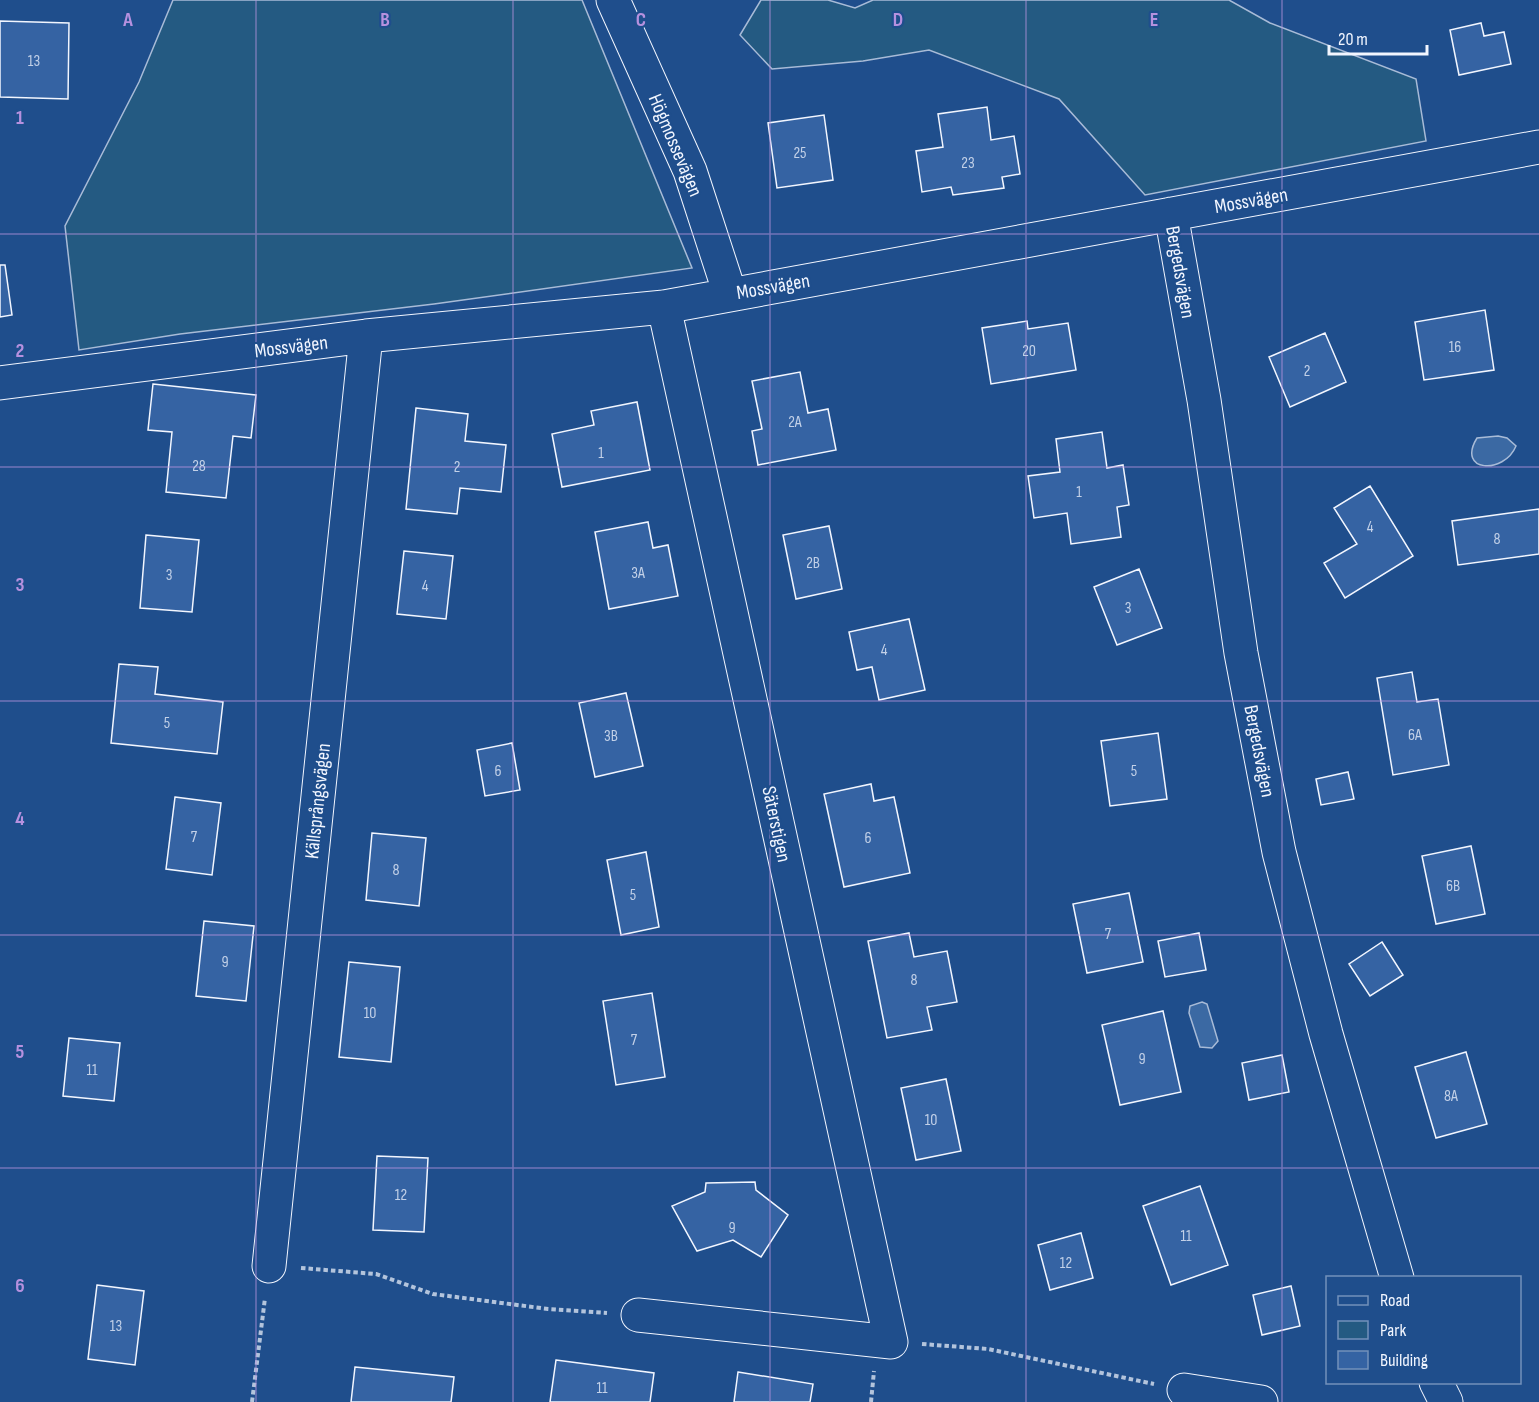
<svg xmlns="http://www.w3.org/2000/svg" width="1539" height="1402" viewBox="0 0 1539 1402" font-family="'Sofia Sans Condensed',sans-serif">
  <rect width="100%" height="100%" fill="#1f4e8c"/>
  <!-- green -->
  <path fill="#245a82" stroke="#a8bbd7" stroke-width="1.5" d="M 173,0 L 582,0 L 692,268 L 434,304 L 180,334 L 79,350 L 65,226 L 139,82 Z
    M 761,0 L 828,0 L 855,8 L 873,0 L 1229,0 L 1270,23 L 1416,79 L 1426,141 L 1145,195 L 1059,99 L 929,50 L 863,61 L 772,69 L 740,35 Z"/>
  <!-- water -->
  <path fill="#3b69a3" stroke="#a8bbd7" stroke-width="1.5" d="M 1498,436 L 1507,438 L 1516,446 C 1504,475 1456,472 1477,438 Z
    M 1202,1002 L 1207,1004 L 1218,1041 L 1212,1048 L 1200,1047 L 1189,1013 L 1190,1006 Z"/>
  <!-- building -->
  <path fill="#3563a3" stroke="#f2f6ff" stroke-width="1.5" d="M 0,21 L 69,23 L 68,99 L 0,97 Z
    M 1481,23 L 1484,36 L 1504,32 L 1511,64 L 1459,75 L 1450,30 Z
    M 987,107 L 991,140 L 1014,136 L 1020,174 L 1002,177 L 1004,188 L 953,195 L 951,187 L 922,192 L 916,151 L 943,147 L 938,114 Z
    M 824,115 L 833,180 L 777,188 L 768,123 Z
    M 0,265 L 5,265 L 12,315 L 0,317 Z
    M 1485,310 L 1494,370 L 1424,380 L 1415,322 Z
    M 1027,321 L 1028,329 L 1068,323 L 1076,370 L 991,384 L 982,328 Z
    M 1325,333 L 1346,382 L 1290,407 L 1269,357 Z
    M 800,372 L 808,413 L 828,409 L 836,450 L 758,465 L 752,431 L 762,429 L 752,381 Z
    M 153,384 L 256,395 L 251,438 L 233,436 L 226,498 L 166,492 L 172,432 L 148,430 Z
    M 637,402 L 650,470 L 562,487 L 552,434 L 594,425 L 591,411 Z
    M 416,408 L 468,414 L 465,441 L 506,445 L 501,492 L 460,488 L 457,514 L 406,509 Z
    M 1102,432 L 1107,468 L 1123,465 L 1129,505 L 1117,507 L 1121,537 L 1071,544 L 1067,513 L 1034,518 L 1028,476 L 1060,472 L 1056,439 Z
    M 1370,486 L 1413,556 L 1345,598 L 1324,563 L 1357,544 L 1334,508 Z
    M 1539,509 L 1539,554 L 1458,565 L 1452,521 Z
    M 648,522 L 653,548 L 668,545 L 678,596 L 609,609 L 595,532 Z
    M 829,526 L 842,589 L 796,599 L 783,535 Z
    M 146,535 L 199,540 L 192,612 L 140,608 Z
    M 404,551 L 453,556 L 446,619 L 397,614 Z
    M 1139,569 L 1162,628 L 1117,645 L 1094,587 Z
    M 909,619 L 925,690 L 879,700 L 872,667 L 857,670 L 849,632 Z
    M 119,664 L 158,667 L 155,694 L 223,702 L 217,754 L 111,743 Z
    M 1412,672 L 1417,702 L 1438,699 L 1449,765 L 1393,775 L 1377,678 Z
    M 626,693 L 643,766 L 595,777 L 579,703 Z
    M 1158,733 L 1167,799 L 1110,806 L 1101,741 Z
    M 512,743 L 520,790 L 485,796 L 477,750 Z
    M 1348,772 L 1354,799 L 1321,805 L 1316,779 Z
    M 871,784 L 874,801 L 894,797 L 910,873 L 844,887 L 824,794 Z
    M 175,797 L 221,803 L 212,875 L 166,869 Z
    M 372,833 L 426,838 L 419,906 L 366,900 Z
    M 1471,846 L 1485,914 L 1436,924 L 1422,856 Z
    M 646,852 L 659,927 L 621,935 L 607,860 Z
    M 1129,893 L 1143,962 L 1087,973 L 1073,904 Z
    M 204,921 L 254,926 L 246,1001 L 196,996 Z
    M 909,933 L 914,957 L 947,951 L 957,1002 L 927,1007 L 932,1030 L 887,1038 L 868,941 Z
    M 1199,933 L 1206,970 L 1165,977 L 1158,941 Z
    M 1382,942 L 1403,975 L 1370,996 L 1349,964 Z
    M 349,962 L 400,967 L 391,1062 L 339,1057 Z
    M 652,993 L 665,1077 L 616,1085 L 603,1001 Z
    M 1163,1011 L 1181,1092 L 1120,1105 L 1102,1025 Z
    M 69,1038 L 120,1043 L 114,1101 L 63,1096 Z
    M 1466,1052 L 1487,1124 L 1436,1138 L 1415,1067 Z
    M 1282,1055 L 1289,1092 L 1249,1100 L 1242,1063 Z
    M 946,1079 L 961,1151 L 916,1160 L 901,1088 Z
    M 377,1156 L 428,1158 L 424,1232 L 373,1230 Z
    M 755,1182 L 756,1190 L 788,1215 L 761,1257 L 733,1240 L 697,1251 L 672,1206 L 705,1192 L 706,1183 Z
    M 1200,1186 L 1228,1265 L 1171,1285 L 1143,1206 Z
    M 1081,1233 L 1093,1278 L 1050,1290 L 1038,1245 Z
    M 97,1285 L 144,1291 L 135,1365 L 88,1359 Z
    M 1291,1286 L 1300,1326 L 1262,1335 L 1253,1295 Z
    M 556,1360 L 654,1373 L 650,1402 L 550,1402 Z
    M 355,1367 L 454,1377 L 451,1402 L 351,1402 Z
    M 738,1372 L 813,1384 L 810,1402 L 734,1402 Z"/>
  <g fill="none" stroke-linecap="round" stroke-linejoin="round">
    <defs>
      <path id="minor" d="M 613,0 L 690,171 L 730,294
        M 1171,214 L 1204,400 L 1241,653 L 1279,852 L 1326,1034 L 1397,1278
        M 0,383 L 366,336 L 664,307 L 1539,147
        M 269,1266 L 366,336
        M 638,1315 L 891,1342 L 664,307
        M 1436,1382 L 1446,1402
        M 1184,1390 L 1261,1402"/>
    </defs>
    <!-- minor casing -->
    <use href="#minor" stroke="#f2f6ff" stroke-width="35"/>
    <!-- path -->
    <path stroke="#b3c4dc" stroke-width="4" stroke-dasharray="4.5 3" stroke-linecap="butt" d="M 301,1268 L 376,1274 L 433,1294 L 548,1309 L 607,1313
      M 922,1344 L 988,1349 L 1154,1384
      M 252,1402 L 265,1298
      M 871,1402 L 874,1371"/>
    <!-- minor -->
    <use href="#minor" stroke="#1f4e8c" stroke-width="33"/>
  </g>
  <!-- grid -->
  <path fill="none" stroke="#b691df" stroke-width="1.5" stroke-opacity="0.55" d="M 256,0 L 256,1402M 513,0 L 513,1402M 770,0 L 770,1402M 1026,0 L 1026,1402M 1282,0 L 1282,1402M 0,234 L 1539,234M 0,467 L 1539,467M 0,701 L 1539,701M 0,935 L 1539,935M 0,1168 L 1539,1168"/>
  <g text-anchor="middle" stroke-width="4.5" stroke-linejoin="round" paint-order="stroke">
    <!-- number labels -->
    <g font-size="16" fill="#c3d1e8">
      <text x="34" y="66">13</text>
      <text x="800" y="158">25</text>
      <text x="968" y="168">23</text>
      <text x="1455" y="352">16</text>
      <text x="1029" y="356">20</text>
      <text x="1307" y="376">2</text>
      <text x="795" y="427">2A</text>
      <text x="601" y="458">1</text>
      <text x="199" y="471">28</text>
      <text x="457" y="472">2</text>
      <text x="1079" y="497">1</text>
      <text x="1370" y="532">4</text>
      <text x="1497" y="544">8</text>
      <text x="813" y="568">2B</text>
      <text x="638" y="578">3A</text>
      <text x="169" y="580">3</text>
      <text x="425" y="591">4</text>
      <text x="1128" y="613">3</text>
      <text x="884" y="655">4</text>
      <text x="167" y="728">5</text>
      <text x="1415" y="740">6A</text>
      <text x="611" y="741">3B</text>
      <text x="498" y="776">6</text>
      <text x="1134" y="776">5</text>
      <text x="194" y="842">7</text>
      <text x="868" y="843">6</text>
      <text x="396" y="875">8</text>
      <text x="1453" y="891">6B</text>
      <text x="633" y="900">5</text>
      <text x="1108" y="939">7</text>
      <text x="225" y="967">9</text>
      <text x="914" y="985">8</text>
      <text x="370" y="1018">10</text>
      <text x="634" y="1045">7</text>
      <text x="1142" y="1064">9</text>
      <text x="92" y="1075">11</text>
      <text x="1451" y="1101">8A</text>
      <text x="931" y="1125">10</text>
      <text x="401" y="1200">12</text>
      <text x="732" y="1233">9</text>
      <text x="1186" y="1241">11</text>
      <text x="1066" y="1268">12</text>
      <text x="116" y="1331">13</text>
      <text x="602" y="1393">11</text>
    </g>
    <!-- street labels -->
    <g font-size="20" fill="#f2f6ff" stroke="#1f4e8c">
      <text transform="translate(676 145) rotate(67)" y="7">Högmossevägen</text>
      <text transform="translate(1251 200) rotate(-10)" y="7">Mossvägen</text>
      <text transform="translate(1181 272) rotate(80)" y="7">Bergedsvägen</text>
      <text transform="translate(773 286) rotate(-10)" y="7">Mossvägen</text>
      <text transform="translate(291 346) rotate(-7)" y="7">Mossvägen</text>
      <text transform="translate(1260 751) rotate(79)" y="7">Bergedsvägen</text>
      <text transform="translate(317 801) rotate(-84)" y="7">Källsprångsvägen</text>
      <text transform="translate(777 824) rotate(78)" y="7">Säterstigen</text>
    </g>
  </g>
  <g font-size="20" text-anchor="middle" font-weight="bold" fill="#b691df" stroke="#1f4e8c" stroke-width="4.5" stroke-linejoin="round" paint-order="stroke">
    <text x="128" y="26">A</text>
    <text x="385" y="26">B</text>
    <text x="641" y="26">C</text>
    <text x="898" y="26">D</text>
    <text x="1154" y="26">E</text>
    <text x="20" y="124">1</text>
    <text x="20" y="357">2</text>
    <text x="20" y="591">3</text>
    <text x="20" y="825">4</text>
    <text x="20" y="1058">5</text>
    <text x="20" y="1292">6</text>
  </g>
  <!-- legend -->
  <rect x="1326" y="1276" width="195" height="108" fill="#1f4e8c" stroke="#7391ba" stroke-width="1.5"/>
  <rect x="1338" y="1296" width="30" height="9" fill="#1f4e8c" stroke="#7391ba" stroke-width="1.5"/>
  <text x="1380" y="1306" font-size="18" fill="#f2f6ff">Road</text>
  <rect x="1338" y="1321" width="30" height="18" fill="#245a82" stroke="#7391ba" stroke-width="1.5"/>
  <text x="1380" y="1336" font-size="18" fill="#f2f6ff">Park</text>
  <rect x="1338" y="1351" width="30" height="18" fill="#3563a3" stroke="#7391ba" stroke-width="1.5"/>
  <text x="1380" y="1366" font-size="18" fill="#f2f6ff">Building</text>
  <!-- scale -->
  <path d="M1329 45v9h98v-9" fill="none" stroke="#f2f6ff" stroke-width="3"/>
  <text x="1338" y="45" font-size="18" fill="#f2f6ff" stroke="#1f4e8c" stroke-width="4.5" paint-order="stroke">20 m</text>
</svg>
